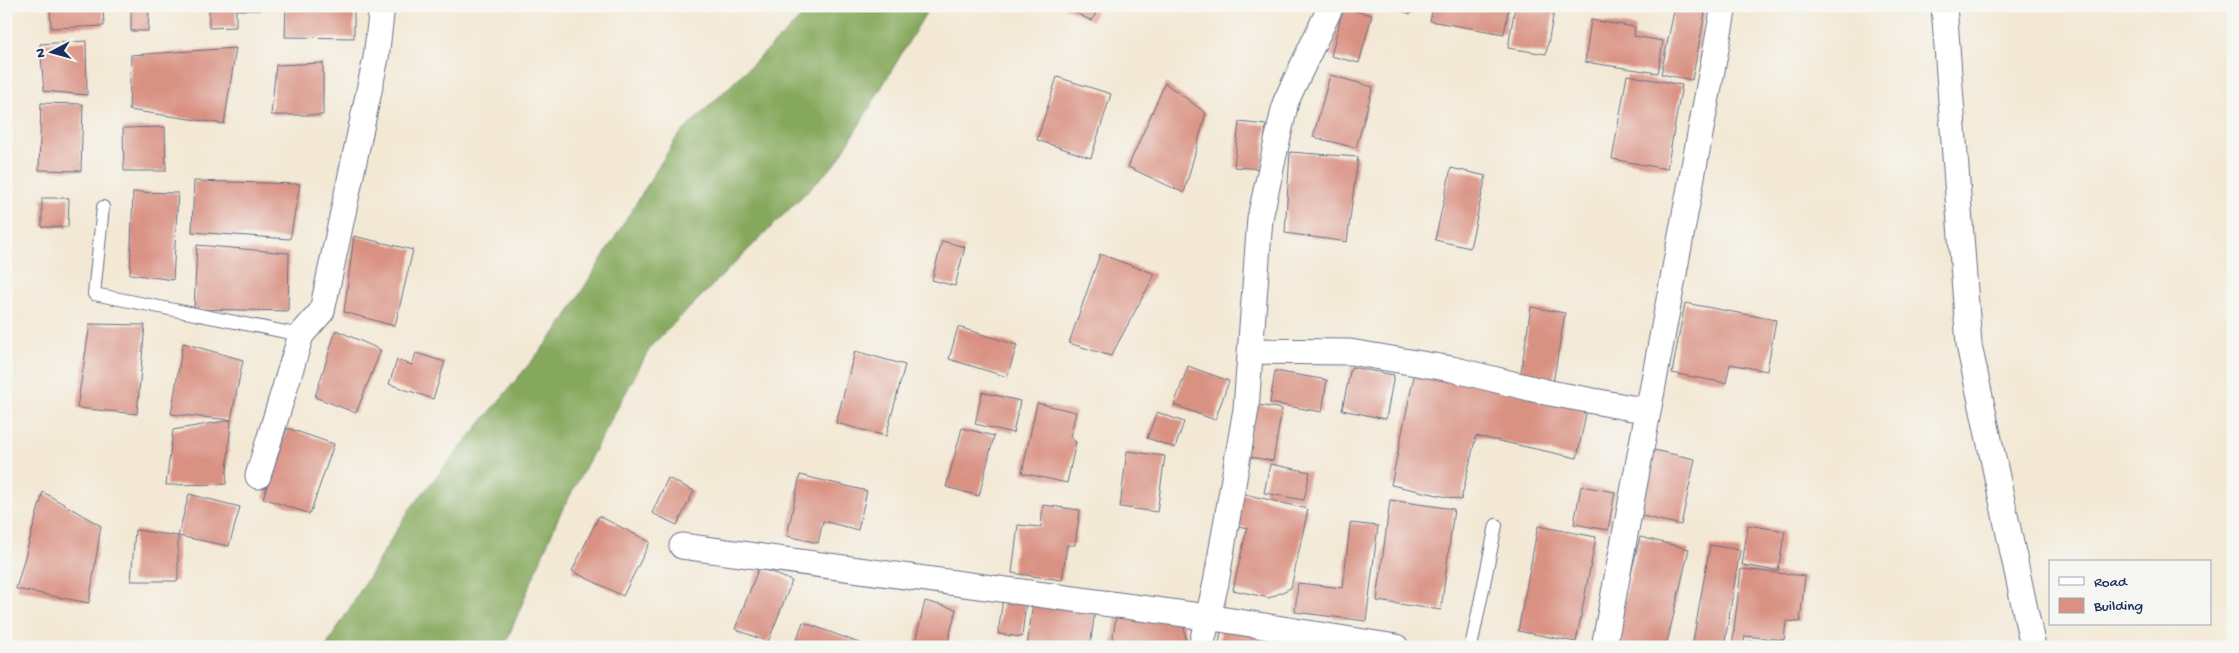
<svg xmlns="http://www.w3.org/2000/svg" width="2239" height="653" viewBox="0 0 2239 653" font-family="'Gochi Hand',sans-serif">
  <rect width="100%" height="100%" fill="#f6f6f2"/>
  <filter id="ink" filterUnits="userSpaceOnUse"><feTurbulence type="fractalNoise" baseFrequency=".02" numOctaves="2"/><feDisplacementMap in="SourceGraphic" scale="10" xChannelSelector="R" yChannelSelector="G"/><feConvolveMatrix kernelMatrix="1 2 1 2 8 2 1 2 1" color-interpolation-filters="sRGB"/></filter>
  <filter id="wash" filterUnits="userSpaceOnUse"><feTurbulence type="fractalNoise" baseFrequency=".0096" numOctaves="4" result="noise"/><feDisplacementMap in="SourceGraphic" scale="20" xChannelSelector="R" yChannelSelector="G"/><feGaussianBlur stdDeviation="1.12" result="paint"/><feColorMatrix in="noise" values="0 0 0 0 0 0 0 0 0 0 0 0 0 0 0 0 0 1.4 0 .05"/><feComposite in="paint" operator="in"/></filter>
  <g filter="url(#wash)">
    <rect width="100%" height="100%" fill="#f3e8d4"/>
    <!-- forest -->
    <path fill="#85a85c" stroke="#506c5d" d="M 813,6 L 930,6 L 837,162 L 651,346 L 559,516 L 504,647 L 326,647 L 409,510 L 559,328 L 677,137 Z"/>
    <g id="blocks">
      <!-- building -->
      <path fill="#d99182" d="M 50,6 L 103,6 L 104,26 L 51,28 Z
        M 131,6 L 172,6 L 172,9 L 149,9 L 148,31 L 131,31 Z
        M 209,6 L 260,6 L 260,10 L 236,10 L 236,27 L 209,28 Z
        M 286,6 L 354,6 L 354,38 L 285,37 Z
        M 1062,6 L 1099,6 L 1092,21 Z
        M 1383,6 L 1413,6 L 1411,14 Z
        M 1433,6 L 1509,6 L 1504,34 L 1430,21 Z
        M 1515,6 L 1555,6 L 1546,54 L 1508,48 Z
        M 1675,6 L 1705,13 L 1692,80 L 1661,74 Z
        M 1343,8 L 1372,15 L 1359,63 L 1331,56 Z
        M 1591,20 L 1635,27 L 1634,36 L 1663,41 L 1658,73 L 1585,62 Z
        M 86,41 L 87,95 L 44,91 L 40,44 Z
        M 236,48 L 224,124 L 129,110 L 131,55 Z
        M 323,63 L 323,115 L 271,115 L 276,65 Z
        M 1330,75 L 1373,87 L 1356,148 L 1313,137 Z
        M 1627,75 L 1682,85 L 1667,169 L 1612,159 Z
        M 1057,77 L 1111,94 L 1091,158 L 1037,140 Z
        M 1165,83 L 1206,113 L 1184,193 L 1128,167 Z
        M 41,103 L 83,104 L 81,171 L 39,170 Z
        M 1239,122 L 1266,125 L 1262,169 L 1234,167 Z
        M 165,127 L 166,171 L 124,171 L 123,128 Z
        M 1290,152 L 1358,157 L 1347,242 L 1285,233 Z
        M 1451,168 L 1486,176 L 1470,248 L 1435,240 Z
        M 194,181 L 300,184 L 290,239 L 192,232 Z
        M 133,192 L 178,193 L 173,280 L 130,274 Z
        M 42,198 L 69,198 L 68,227 L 42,227 Z
        M 354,236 L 413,250 L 395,326 L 344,312 Z
        M 942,241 L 965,247 L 955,286 L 932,280 Z
        M 197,245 L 289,253 L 288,311 L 194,309 Z
        M 1100,254 L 1155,274 L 1111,356 L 1069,343 Z
        M 1685,303 L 1776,320 L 1767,371 L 1730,364 L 1726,383 L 1672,373 Z
        M 1531,307 L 1565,313 L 1553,383 L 1520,378 Z
        M 90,324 L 145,325 L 137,414 L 77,408 Z
        M 958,327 L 1017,345 L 1007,377 L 949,359 Z
        M 336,330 L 381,350 L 356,413 L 315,397 Z
        M 183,343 L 243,360 L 231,420 L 171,414 Z
        M 855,351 L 905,365 L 886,436 L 836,423 Z
        M 416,353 L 445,362 L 433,399 L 389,384 L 397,360 L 412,365 Z
        M 1188,366 L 1229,381 L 1215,420 L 1174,405 Z
        M 1351,367 L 1394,375 L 1386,419 L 1342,410 Z
        M 1275,371 L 1327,380 L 1322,412 L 1270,403 Z
        M 1415,371 L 1587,409 L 1577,458 L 1476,436 L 1461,500 L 1391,485 Z
        M 982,392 L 1020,401 L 1013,433 L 975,424 Z
        M 1037,403 L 1076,412 L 1070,437 L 1076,442 L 1067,483 L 1022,473 Z
        M 1253,404 L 1282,409 L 1273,461 L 1245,456 Z
        M 1157,412 L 1184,422 L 1175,448 L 1147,438 Z
        M 231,420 L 226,484 L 166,485 L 173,430 Z
        M 287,428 L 334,444 L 310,514 L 263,498 Z
        M 962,428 L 994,436 L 979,496 L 946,487 Z
        M 1649,449 L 1695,459 L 1681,525 L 1634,514 Z
        M 1127,451 L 1165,456 L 1157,512 L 1120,507 Z
        M 1270,464 L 1310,472 L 1304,500 L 1264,493 Z
        M 800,475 L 867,491 L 858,530 L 823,521 L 818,543 L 787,536 Z
        M 668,478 L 694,491 L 677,525 L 652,513 Z
        M 1581,486 L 1615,492 L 1608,530 L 1574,524 Z
        M 43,492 L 101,526 L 89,603 L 16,589 Z
        M 1236,492 L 1308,509 L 1291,588 L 1269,598 L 1233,590 L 1247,528 L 1229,524 Z
        M 189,494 L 240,507 L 229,546 L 178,536 Z
        M 1390,500 L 1454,509 L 1441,610 L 1377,601 Z
        M 1043,505 L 1080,510 L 1075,545 L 1067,545 L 1062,580 L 1012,573 L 1018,525 L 1041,527 Z
        M 599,516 L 650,542 L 623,596 L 572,571 Z
        M 1350,523 L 1378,526 L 1366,621 L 1295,612 L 1298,583 L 1343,588 Z
        M 1748,525 L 1785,531 L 1778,571 L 1742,565 Z
        M 1538,526 L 1596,537 L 1576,642 L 1518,631 Z
        M 135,530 L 178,536 L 178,581 L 131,581 Z
        M 1640,537 L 1689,549 L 1666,647 L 1613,647 Z
        M 1710,545 L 1740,550 L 1724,647 L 1692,647 Z
        M 759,567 L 792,581 L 768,642 L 735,629 Z
        M 1741,569 L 1805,576 L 1800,622 L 1786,621 L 1784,640 L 1745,636 L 1743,647 L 1732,647 Z
        M 1003,598 L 1026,601 L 1022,637 L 998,634 Z
        M 925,601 L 956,609 L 947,647 L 914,647 Z
        M 1033,602 L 1095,610 L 1090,647 L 1027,647 Z
        M 1117,612 L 1183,620 L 1187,647 L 1111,647 Z
        M 803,622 L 870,647 L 794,647 Z
        M 1221,629 L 1264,635 L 1262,647 L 1219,647 Z
        M 1748,641 L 1800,645 L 1800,647 L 1748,647 Z"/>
    </g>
  </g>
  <g filter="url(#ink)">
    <use href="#blocks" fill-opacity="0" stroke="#677087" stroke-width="1"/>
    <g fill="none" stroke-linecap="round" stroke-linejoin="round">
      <defs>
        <path id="lane" d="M 103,207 L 94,294 L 301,335
          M 1471,647 L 1496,525"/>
        <path id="street" d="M 1944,6 L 1969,345 L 2033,647
          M 1250,351 L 1350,352 L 1452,369 L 1550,393 L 1648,411
          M 258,476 L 301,335 L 322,311 L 376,58 L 382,6
          M 682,546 L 1207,617 L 1396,647
          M 1201,647 L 1216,583 L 1246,409 L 1260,218 L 1286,101 L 1331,6
          M 1604,647 L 1724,6"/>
      </defs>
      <!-- lane casing -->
      <use href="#lane" stroke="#677087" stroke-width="14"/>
      <!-- street casing -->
      <use href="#street" stroke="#677087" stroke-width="27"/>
      <!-- lane -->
      <use href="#lane" stroke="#fff" stroke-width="12"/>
      <!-- street -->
      <use href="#street" stroke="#fff" stroke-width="25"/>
    </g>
  </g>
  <!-- margin -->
  <rect width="2239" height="653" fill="none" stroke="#f6f6f2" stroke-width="25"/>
  <!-- legend -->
  <rect x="2049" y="560" width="162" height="65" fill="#f6f6f2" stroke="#9ea6b7"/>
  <rect x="2059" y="577" width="25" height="8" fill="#ffffff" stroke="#9ea6b7"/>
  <text x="2094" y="586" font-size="15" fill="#1b2f5e">Road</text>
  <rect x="2059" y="598" width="25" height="15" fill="#d99182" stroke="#9ea6b7"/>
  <text x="2094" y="610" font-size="15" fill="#1b2f5e">Building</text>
  <!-- north arrow -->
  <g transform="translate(52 52) rotate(264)" stroke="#f6f6f2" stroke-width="4" paint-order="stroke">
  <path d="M0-4L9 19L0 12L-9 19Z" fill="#1b2f5e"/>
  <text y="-8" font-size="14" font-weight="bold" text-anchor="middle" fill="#1b2f5e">N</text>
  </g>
</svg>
